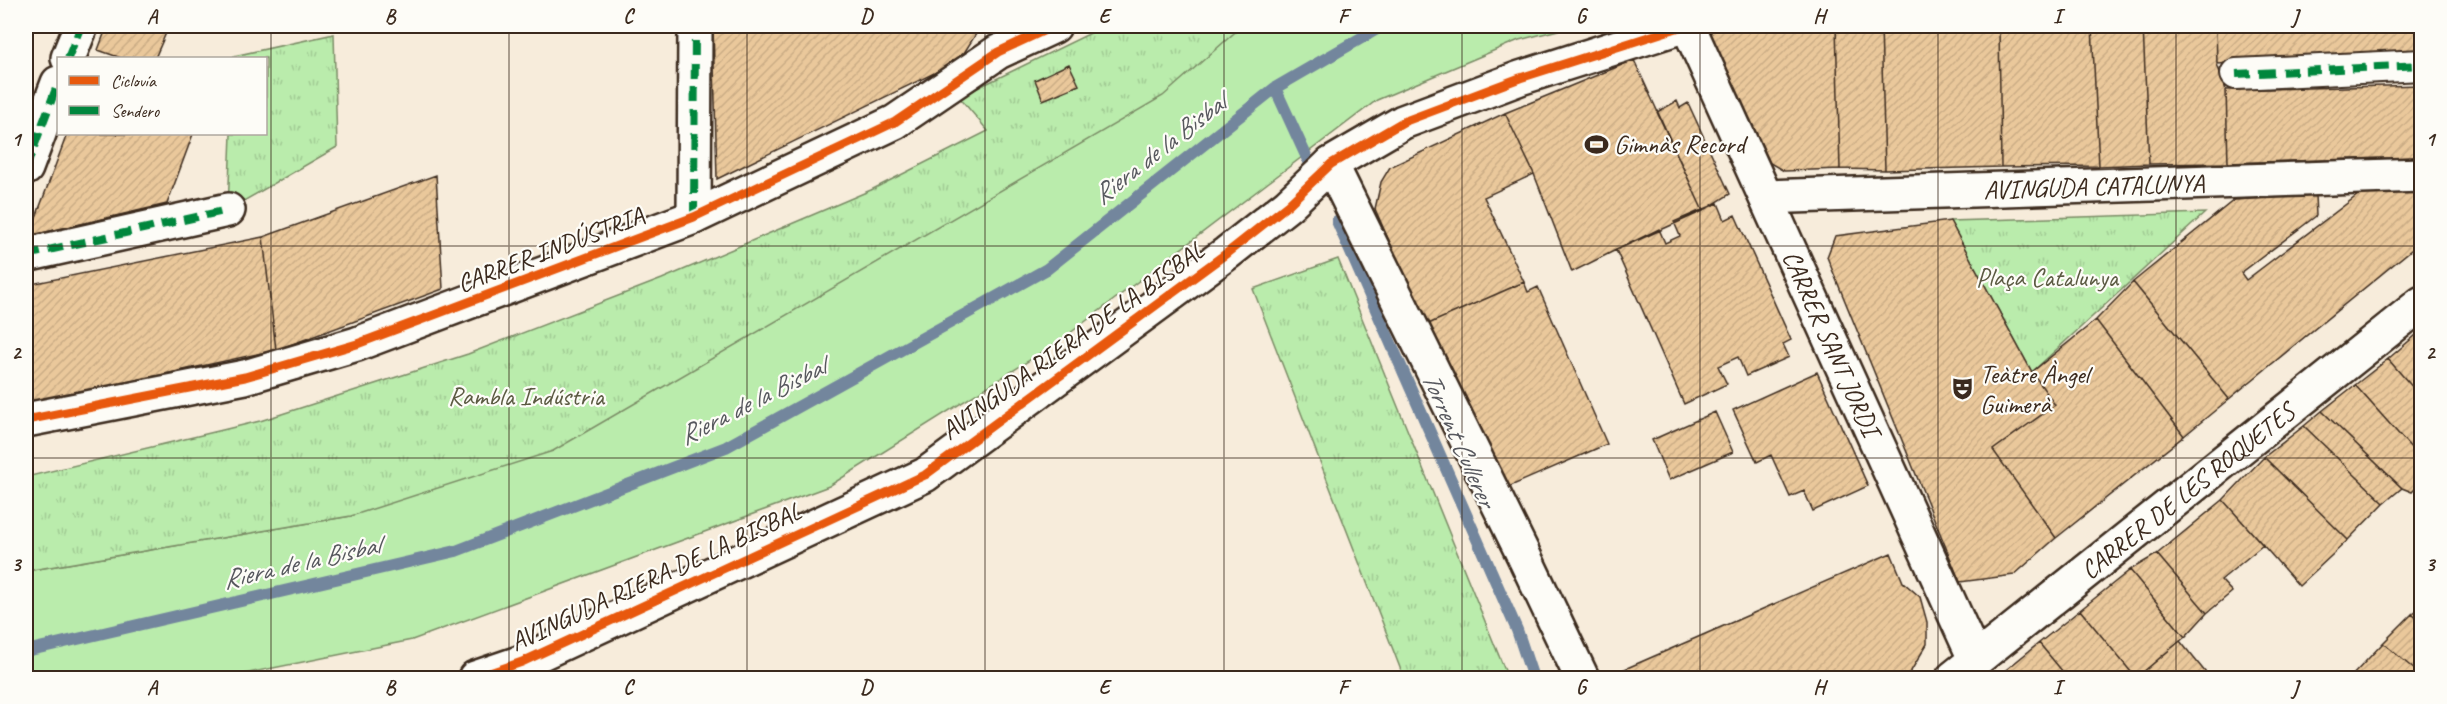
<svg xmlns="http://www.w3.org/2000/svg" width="2447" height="704" viewBox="0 0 2447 704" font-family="Caveat,sans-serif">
  <defs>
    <pattern id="park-tufts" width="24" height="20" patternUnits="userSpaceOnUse" patternTransform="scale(1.5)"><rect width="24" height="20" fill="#baecac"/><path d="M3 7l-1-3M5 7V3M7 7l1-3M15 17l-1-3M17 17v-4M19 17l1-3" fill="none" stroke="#a1cb94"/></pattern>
    <pattern id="building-hatch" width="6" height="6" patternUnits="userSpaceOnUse" patternTransform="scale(1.5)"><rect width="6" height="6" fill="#eac89b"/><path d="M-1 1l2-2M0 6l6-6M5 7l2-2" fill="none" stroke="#caac85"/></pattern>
  </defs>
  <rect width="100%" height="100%" fill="#f7ecdb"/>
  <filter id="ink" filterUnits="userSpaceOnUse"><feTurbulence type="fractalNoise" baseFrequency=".0167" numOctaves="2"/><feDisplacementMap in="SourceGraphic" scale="12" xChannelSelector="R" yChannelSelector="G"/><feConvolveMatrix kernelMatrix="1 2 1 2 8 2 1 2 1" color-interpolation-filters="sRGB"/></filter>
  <g filter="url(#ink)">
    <!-- green -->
    <path fill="#baecac" stroke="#7a8b65" stroke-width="1.5" d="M 1242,26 L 1574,26 L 1519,40 L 1377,100 L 1057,343 L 829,486 L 412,640 L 224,678 L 26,678 L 26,571 L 351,516 Z"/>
    <!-- park -->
    <path fill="url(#park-tufts)" stroke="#7a8b65" stroke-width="1.5" d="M 1105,26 L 1242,26 L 1163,96 L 553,451 L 351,516 L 26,571 L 26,477 L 260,421 L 468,354 L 662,279 L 871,190 L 988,131 L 959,97 Z
      M 334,34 L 337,147 L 228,210 L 231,134 L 266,134 L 266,58 L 233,58 L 234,56 Z
      M 2205,213 L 2032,372 L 1950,221 Z
      M 1338,259 L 1508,678 L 1404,678 L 1253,289 Z"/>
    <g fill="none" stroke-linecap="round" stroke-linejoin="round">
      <!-- stream -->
      <path stroke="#73869d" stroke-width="12" d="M 1275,88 L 1308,160
        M 1337,221 L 1517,630 L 1533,678
        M 26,651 L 456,551 L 726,447 L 1047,269 L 1275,88 L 1382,26"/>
    </g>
    <!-- building -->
    <path fill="url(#building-hatch)" stroke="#3b2a1e" stroke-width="1.5" d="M 107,26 L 169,26 L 155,58 L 121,58 L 98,50 Z
      M 713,26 L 981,26 L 959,61 L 717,179 Z
      M 1701,26 L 1836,26 L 1840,169 L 1784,171 L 1763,159 Z
      M 1836,26 L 1881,26 L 1885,170 L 1840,169 Z
      M 1881,26 L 1999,26 L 2001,167 L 1885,170 Z
      M 1999,26 L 2092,26 L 2099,166 L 2001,167 Z
      M 2092,26 L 2143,26 L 2149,164 L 2099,166 Z
      M 2143,26 L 2216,26 L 2217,64 L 2226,90 L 2228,163 L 2149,164 Z
      M 2216,26 L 2422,26 L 2422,53 L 2217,64 Z
      M 1634,60 L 1703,211 L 1616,250 L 1572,272 L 1534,174 L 1505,113 Z
      M 1069,64 L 1079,85 L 1043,100 L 1035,80 Z
      M 2422,85 L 2422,157 L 2228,163 L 2226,90 Z
      M 1677,101 L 1680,108 L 1688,103 L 1730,194 L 1703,211 L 1657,112 Z
      M 1505,113 L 1534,174 L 1484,197 L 1524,282 L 1426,325 L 1375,209 L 1381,182 L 1390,167 Z
      M 67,134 L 193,134 L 167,204 L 29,236 Z
      M 436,175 L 443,289 L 276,350 L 263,237 Z
      M 2362,192 L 2422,192 L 2422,241 L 2229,399 L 2133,282 L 2234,200 L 2315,195 L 2316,216 L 2241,273 L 2246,280 Z
      M 1718,203 L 1725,220 L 1735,215 L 1791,340 L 1783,344 L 1789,357 L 1746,376 L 1738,357 L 1718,366 L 1727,384 L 1684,404 L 1616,250 L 1659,229 L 1665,243 L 1680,236 L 1674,222 Z
      M 1950,221 L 2032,372 L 2055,405 L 1993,450 L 2056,538 L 2014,575 L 1960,582 L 1827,257 L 1835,236 Z
      M 263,237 L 276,350 L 26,404 L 26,285 Z
      M 1524,282 L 1528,292 L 1538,287 L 1607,444 L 1506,488 L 1426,325 Z
      M 2133,282 L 2229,399 L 2184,436 L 2096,320 Z
      M 2096,320 L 2184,436 L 2056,538 L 1993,450 L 2055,405 L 2032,372 Z
      M 2422,330 L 2422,398 L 2388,359 Z
      M 2388,359 L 2422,398 L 2422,460 L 2355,385 Z
      M 1817,372 L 1868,486 L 1813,511 L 1804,491 L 1790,497 L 1771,455 L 1757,462 L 1733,410 Z
      M 2355,385 L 2422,460 L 2422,482 L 2412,492 L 2402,488 L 2322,411 Z
      M 2322,411 L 2402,488 L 2384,503 L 2304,426 Z
      M 1715,412 L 1733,452 L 1669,480 L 1652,440 Z
      M 2304,426 L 2384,503 L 2348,540 L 2264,457 Z
      M 2264,457 L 2348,540 L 2299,586 L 2223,500 Z
      M 2223,500 L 2263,545 L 2221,580 L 2232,592 L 2207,613 L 2157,554 Z
      M 1891,553 L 1903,582 L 1920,597 L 1927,622 L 1927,644 L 1911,671 L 1902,678 L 1612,678 L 1611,675 Z
      M 2157,554 L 2207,613 L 2185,637 L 2130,570 Z
      M 2130,570 L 2185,637 L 2136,678 L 2080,610 Z
      M 2422,606 L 2422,623 L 2412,614 Z
      M 2080,610 L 2136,678 L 2068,678 L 2039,643 Z
      M 2412,614 L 2422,623 L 2422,676 L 2383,643 Z
      M 2180,641 L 2210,678 L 2136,678 Z
      M 2039,643 L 2068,678 L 2004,678 L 2001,674 Z
      M 2383,643 L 2422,676 L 2422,678 L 2350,678 Z"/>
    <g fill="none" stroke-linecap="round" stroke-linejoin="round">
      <defs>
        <path id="pedestrian" d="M 2236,74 L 2422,65"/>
        <g id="minor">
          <path id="s1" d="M 1688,26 L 1975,659"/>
          <path d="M 68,58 L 81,26"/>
          <path d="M 1331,164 L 1523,554 L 1582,678"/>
          <path d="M 26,168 L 58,83"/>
          <path id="s2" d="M 1766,197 L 2422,175"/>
          <path d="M 694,217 L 695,26"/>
          <path d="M 26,255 L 228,210"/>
          <path d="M 26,420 L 245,377 L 357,344 L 694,217 L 895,122 L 998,52 L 1054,26"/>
          <path d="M 475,678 L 522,662 L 925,475 L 1227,253 L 1288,205 L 1331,164 L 1403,122 L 1520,78 L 1683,26"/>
          <path id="s3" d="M 1953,678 L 2422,303"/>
        </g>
      </defs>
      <!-- pedestrian casing -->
      <use href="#pedestrian" stroke="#3b2a1e" stroke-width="34"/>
      <!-- minor casing -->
      <use href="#minor" stroke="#3b2a1e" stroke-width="38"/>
      <!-- pedestrian -->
      <use href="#pedestrian" stroke="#fdfcf7" stroke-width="30"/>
      <!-- minor -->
      <use href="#minor" stroke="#fdfcf7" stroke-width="33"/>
      <!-- quiet -->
      <path stroke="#00873e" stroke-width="8" stroke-dasharray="15 8" stroke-linecap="butt" d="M 68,58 L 81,26
        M 2236,74 L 2422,65
        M 26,168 L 58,83
        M 694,217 L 695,26
        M 26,255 L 228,210"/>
      <defs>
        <path id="cycleway" d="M 26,420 L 245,377 L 357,344 L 694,217 L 895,122 L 998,52 L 1054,26
          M 475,678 L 522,662 L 925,475 L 1227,253 L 1288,205 L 1331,164 L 1403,122 L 1520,78 L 1683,26"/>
      </defs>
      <!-- cycleway casing -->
      <use href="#cycleway" stroke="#fdfcf7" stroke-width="13"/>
      <!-- cycleway -->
      <use href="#cycleway" stroke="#e8590c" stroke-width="9"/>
    </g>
  </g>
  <!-- grid -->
  <path fill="none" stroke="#3b2a1e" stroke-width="1.5" stroke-opacity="0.55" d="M 271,26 L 271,678M 509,26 L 509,678M 747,26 L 747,678M 985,26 L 985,678M 1224,26 L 1224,678M 1462,26 L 1462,678M 1700,26 L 1700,678M 1938,26 L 1938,678M 2176,26 L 2176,678M 26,246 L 2422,246M 26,458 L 2422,458"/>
  <!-- icons -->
  <defs>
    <symbol id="stadium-bare" viewBox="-9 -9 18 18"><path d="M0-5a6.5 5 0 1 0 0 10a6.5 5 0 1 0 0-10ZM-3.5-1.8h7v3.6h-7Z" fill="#3b2a1e" stroke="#fdfcf7" stroke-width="2.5" paint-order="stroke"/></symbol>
    <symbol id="theatre-bare" viewBox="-9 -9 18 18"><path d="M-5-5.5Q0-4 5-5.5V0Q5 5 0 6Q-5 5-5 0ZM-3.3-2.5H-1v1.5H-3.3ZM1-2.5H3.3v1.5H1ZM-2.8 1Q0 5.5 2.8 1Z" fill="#3b2a1e" stroke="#fdfcf7" stroke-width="2.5" paint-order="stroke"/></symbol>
  </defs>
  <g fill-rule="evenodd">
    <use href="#stadium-bare" x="1580" y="128" width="33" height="33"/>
    <use href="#theatre-bare" x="1946" y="372" width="33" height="33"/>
  </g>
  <g text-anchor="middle" stroke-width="4.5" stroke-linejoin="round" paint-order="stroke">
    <!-- poi labels -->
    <g font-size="26" fill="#3b2a1e" stroke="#fdfcf7" text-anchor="start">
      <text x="1614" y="153">Gimnàs Record</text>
      <text x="1980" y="383">Teàtre Àngel<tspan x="1980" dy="30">Guimerà</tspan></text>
    </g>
    <!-- street labels -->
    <g font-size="26" fill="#3b2a1e" stroke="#fdfcf7">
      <text dy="9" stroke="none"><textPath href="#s2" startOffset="328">AVINGUDA CATALUNYA</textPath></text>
      <text transform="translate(550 249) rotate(-21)" y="9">CARRER INDÚSTRIA</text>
      <text transform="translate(1072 340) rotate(-36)" y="9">AVINGUDA RIERA DE LA BISBAL</text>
      <text dy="9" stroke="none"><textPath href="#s1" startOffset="348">CARRER SANT JORDI</textPath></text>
      <text dy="9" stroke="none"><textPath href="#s3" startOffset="300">CARRER DE LES ROQUETES</textPath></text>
      <text transform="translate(655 576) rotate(-25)" y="9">AVINGUDA RIERA DE LA BISBAL</text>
    </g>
    <!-- park labels -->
    <g font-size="26" fill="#5b5a42" stroke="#fdfcf7">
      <text x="2047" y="286">Plaça Catalunya</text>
      <text x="526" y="405">Rambla Indústria</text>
    </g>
    <!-- water labels -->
    <g font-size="27" font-style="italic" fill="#57585e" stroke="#fdfcf7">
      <text transform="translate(1159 149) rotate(-38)" y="9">Riera de la Bisbal</text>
      <text transform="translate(752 401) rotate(-27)" y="9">Riera de la Bisbal</text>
      <text transform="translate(1459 439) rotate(66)" y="9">Torrent Cullerer</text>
      <text transform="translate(301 562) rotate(-13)" y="9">Riera de la Bisbal</text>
    </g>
  </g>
  <!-- margin -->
  <rect width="2447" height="704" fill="none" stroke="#fdfcf7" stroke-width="66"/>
  <!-- legend -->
  <rect x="57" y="57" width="210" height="78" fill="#fdfcf7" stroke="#afa8a0" stroke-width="1.5"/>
  <rect x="69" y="76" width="30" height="9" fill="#e8590c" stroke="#afa8a0" stroke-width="1.5"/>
  <text x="111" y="87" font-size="18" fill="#3b2a1e">Ciclovía</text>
  <rect x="69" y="106" width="30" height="9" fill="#00873e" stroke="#afa8a0" stroke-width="1.5"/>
  <text x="111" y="117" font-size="18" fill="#3b2a1e">Sendero</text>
  <rect x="33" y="33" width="2381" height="638" fill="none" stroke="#3b2a1e" stroke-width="2"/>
  <g font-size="20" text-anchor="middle" font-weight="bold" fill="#3b2a1e">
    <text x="152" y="23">A</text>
    <text x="390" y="23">B</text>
    <text x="628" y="23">C</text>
    <text x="866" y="23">D</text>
    <text x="1104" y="23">E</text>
    <text x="1343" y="23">F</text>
    <text x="1581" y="23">G</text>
    <text x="1819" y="23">H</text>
    <text x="2057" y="23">I</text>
    <text x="2295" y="23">J</text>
    <text x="16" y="146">1</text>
    <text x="2430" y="146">1</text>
    <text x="16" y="359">2</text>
    <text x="2430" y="359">2</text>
    <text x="16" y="571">3</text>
    <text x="2430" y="571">3</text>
    <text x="152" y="694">A</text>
    <text x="390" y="694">B</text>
    <text x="628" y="694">C</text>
    <text x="866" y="694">D</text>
    <text x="1104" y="694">E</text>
    <text x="1343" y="694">F</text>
    <text x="1581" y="694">G</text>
    <text x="1819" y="694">H</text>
    <text x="2057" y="694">I</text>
    <text x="2295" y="694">J</text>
  </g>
</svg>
